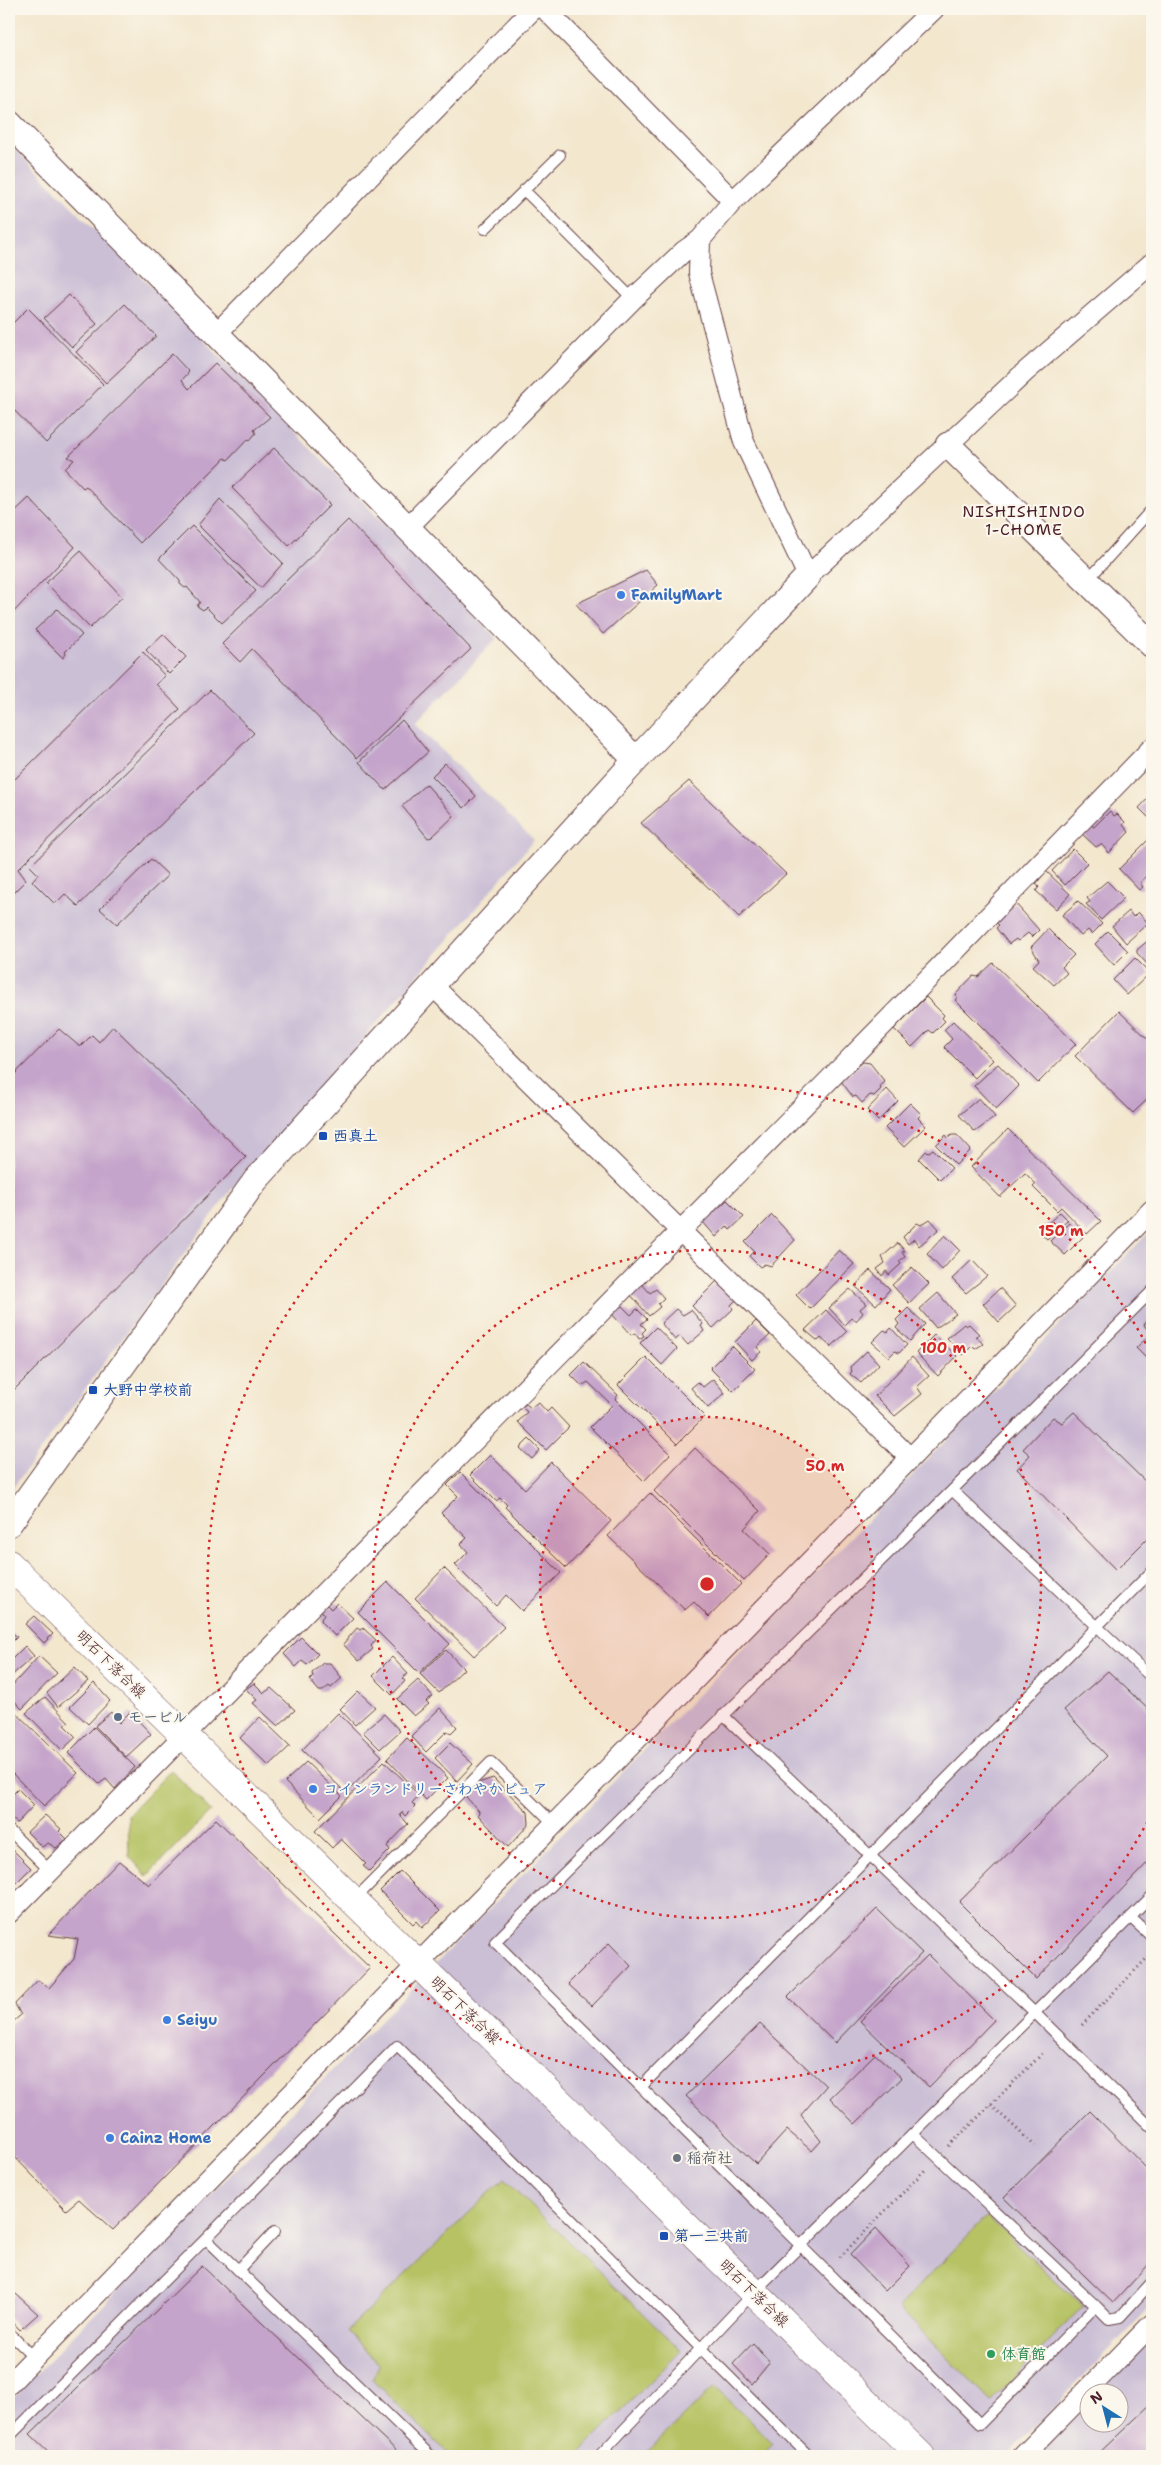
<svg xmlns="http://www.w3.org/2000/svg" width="1161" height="2465" viewBox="0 0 1161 2465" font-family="'Shantell Sans','Klee One',sans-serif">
  <rect width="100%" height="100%" fill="#fbf7ec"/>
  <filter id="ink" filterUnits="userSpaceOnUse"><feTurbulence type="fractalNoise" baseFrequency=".02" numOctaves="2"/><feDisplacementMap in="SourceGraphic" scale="10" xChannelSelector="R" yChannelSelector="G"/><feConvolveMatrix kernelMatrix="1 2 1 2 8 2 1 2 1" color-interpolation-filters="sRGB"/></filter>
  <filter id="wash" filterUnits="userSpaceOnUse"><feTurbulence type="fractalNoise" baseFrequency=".0096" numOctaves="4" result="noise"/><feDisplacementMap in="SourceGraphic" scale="20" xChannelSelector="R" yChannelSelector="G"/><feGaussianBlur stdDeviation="1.12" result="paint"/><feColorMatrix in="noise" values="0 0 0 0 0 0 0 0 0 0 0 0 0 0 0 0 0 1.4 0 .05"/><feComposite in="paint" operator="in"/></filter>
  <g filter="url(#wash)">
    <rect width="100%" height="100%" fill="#f3e7ce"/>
    <!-- industrial -->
    <path fill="#cbbfd5" d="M 9,143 L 497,638 L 415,724 L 534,840 L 257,1163 L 245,1171 L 9,1493 Z
      M 1152,1229 L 1152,2305 L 1007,2456 L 9,2456 L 9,2402 Z
      M 1152,2338 L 1152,2456 L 1037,2456 L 1088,2403 L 1088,2422 L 1118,2422 L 1118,2392 L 1099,2392 Z"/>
    <!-- green -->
    <path fill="#b6c264" stroke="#807048" d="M 171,1770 L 211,1811 L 147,1876 L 129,1856 L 128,1815 Z
      M 504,2179 L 681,2351 L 576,2456 L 451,2456 L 372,2380 L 379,2365 L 347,2331 Z
      M 987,2216 L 1083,2306 L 991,2402 L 898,2307 Z
      M 714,2387 L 773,2443 L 760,2456 L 652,2456 L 647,2452 Z"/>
    <g id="blocks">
      <!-- building -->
      <path fill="#c5a4cb" d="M 69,295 L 97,324 L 72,347 L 44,318 Z
        M 125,304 L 156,336 L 106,383 L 76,352 Z
        M 28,308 L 103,384 L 46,443 L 9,405 L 9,327 Z
        M 172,354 L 189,372 L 182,380 L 189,389 L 215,363 L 270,417 L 254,430 L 256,433 L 250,440 L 248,439 L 228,460 L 225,458 L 140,543 L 86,486 L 83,488 L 65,469 L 74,460 L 68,457 Z
        M 274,448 L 330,505 L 289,546 L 232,488 Z
        M 29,498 L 75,547 L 9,617 L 9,517 Z
        M 220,499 L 283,563 L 261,588 L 198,525 Z
        M 348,520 L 471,649 L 357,758 L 252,649 L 240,662 L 222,644 Z
        M 192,526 L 256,591 L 222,623 L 206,607 L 203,610 L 197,606 L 200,602 L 187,587 L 185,588 L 180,584 L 180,581 L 159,559 Z
        M 80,551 L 122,597 L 90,628 L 46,583 Z
        M 646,570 L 658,585 L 603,634 L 576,604 Z
        M 57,609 L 82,635 L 65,652 L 66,654 L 63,658 L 35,630 Z
        M 163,634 L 186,657 L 169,674 L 146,650 Z
        M 143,652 L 165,676 L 156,684 L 180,709 L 18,869 L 26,880 L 9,897 L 9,785 Z
        M 210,690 L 254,733 L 78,906 L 65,894 L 55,904 L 32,881 L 38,874 L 30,866 Z
        M 402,720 L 428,752 L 385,790 L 359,762 Z
        M 445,763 L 476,796 L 464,808 L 432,776 Z
        M 689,781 L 786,874 L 739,917 L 641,823 Z
        M 426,784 L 454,816 L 432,837 L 428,838 L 402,806 Z
        M 1152,794 L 1152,821 L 1139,808 Z
        M 1110,811 L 1114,816 L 1117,814 L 1125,822 L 1123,825 L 1129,832 L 1109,853 L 1101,844 L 1096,847 L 1081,833 L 1090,824 L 1094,827 Z
        M 1148,840 L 1152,845 L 1152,876 L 1149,879 L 1146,876 L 1140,883 L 1143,887 L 1139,890 L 1119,869 Z
        M 1073,849 L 1087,863 L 1065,885 L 1052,871 Z
        M 151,859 L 168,875 L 117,924 L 100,909 Z
        M 1046,871 L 1070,894 L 1056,909 L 1036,891 L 1039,887 L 1036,884 Z
        M 1107,881 L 1124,898 L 1101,920 L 1086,904 L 1090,902 L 1087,898 Z
        M 1078,901 L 1102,924 L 1092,934 L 1088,930 L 1081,936 L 1062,915 Z
        M 1015,903 L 1039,930 L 1032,937 L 1028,933 L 1018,941 L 1016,939 L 1009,944 L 996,928 L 999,925 L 994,921 Z
        M 1129,911 L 1133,917 L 1138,912 L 1148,923 L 1126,943 L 1112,926 Z
        M 1048,929 L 1074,955 L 1062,967 L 1067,973 L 1054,985 L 1033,966 L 1039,960 L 1031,947 Z
        M 1108,931 L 1128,951 L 1114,965 L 1095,944 Z
        M 1152,937 L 1152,963 L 1149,966 L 1137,953 L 1137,950 Z
        M 1135,958 L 1150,973 L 1127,995 L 1113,980 Z
        M 993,963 L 1076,1044 L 1038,1083 L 955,1000 L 957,998 L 956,994 L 973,976 L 978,977 Z
        M 926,997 L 944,1015 L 942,1018 L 945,1021 L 933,1033 L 929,1030 L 912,1047 L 894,1029 Z
        M 1119,1011 L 1152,1043 L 1152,1097 L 1151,1096 L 1133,1113 L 1075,1056 Z
        M 953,1021 L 993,1060 L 975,1078 L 944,1047 L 952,1039 L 944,1030 Z
        M 113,1026 L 246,1157 L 9,1395 L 9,1080 L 59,1029 L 80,1047 L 92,1035 L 99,1042 Z
        M 863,1062 L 870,1063 L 885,1082 L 880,1086 L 881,1089 L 874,1096 L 870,1095 L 862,1103 L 856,1096 L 853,1097 L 841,1081 Z
        M 998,1064 L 1019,1086 L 996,1109 L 974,1086 Z
        M 887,1089 L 898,1101 L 878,1121 L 867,1110 Z
        M 979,1098 L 995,1117 L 975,1132 L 959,1115 Z
        M 910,1103 L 921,1114 L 918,1118 L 926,1126 L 904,1147 L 885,1128 Z
        M 1008,1129 L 1101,1221 L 1087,1234 L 1061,1207 L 1057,1211 L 1033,1187 L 1036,1184 L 1025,1173 L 1000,1197 L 971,1167 Z
        M 946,1135 L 948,1138 L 952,1135 L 957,1135 L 971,1150 L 956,1165 L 936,1145 Z
        M 933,1149 L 952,1168 L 940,1180 L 919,1159 L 926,1151 L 929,1152 Z
        M 727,1200 L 744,1217 L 730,1230 L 727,1226 L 716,1237 L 703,1222 Z
        M 1060,1212 L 1068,1220 L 1047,1239 L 1039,1232 Z
        M 772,1215 L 795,1240 L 771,1266 L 765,1264 L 760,1267 L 749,1256 L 754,1251 L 745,1242 Z
        M 930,1219 L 939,1229 L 919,1246 L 914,1239 L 908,1244 L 903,1237 L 917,1223 L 921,1225 Z
        M 1069,1223 L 1083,1237 L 1065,1255 L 1050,1241 Z
        M 945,1235 L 960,1250 L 942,1270 L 927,1254 Z
        M 898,1243 L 905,1251 L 902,1252 L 905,1257 L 899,1261 L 901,1264 L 889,1275 L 886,1271 L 882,1276 L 877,1269 L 885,1263 L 882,1257 Z
        M 839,1250 L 854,1264 L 810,1309 L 796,1295 Z
        M 972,1260 L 987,1276 L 966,1293 L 952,1279 Z
        M 912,1267 L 929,1284 L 909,1303 L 892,1285 Z
        M 870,1270 L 890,1289 L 876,1305 L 855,1286 Z
        M 719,1279 L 738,1298 L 731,1305 L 733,1309 L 713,1328 L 692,1306 Z
        M 642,1284 L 650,1293 L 656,1289 L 664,1298 L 658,1304 L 660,1307 L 649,1316 L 630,1294 Z
        M 1000,1288 L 1016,1306 L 999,1322 L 983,1304 Z
        M 850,1289 L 866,1304 L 860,1309 L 863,1313 L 856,1321 L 852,1318 L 845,1325 L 829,1308 Z
        M 938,1293 L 956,1314 L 936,1328 L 920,1309 Z
        M 620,1304 L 631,1315 L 637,1309 L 647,1319 L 641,1324 L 646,1329 L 642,1333 L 644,1336 L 639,1339 L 635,1333 L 631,1335 L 611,1313 Z
        M 908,1308 L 925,1324 L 910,1341 L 896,1328 L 899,1324 L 896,1320 Z
        M 676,1309 L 683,1315 L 691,1310 L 703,1324 L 701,1326 L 704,1331 L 688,1345 L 680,1336 L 675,1340 L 661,1323 Z
        M 826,1310 L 847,1332 L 831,1347 L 821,1338 L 818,1341 L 805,1330 Z
        M 1152,1316 L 1152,1364 L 1136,1348 L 1151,1334 L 1144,1325 Z
        M 756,1321 L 770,1335 L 757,1347 L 761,1352 L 752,1360 L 735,1342 Z
        M 964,1324 L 966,1326 L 969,1324 L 979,1334 L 976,1336 L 983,1344 L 975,1349 L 972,1346 L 963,1355 L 947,1338 Z
        M 656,1327 L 677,1349 L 662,1365 L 640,1343 Z
        M 891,1328 L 907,1345 L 899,1353 L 895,1351 L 889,1357 L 872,1342 L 884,1330 L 888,1332 Z
        M 934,1335 L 957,1356 L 938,1376 L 916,1353 Z
        M 732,1346 L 755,1369 L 733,1391 L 710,1368 Z
        M 867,1351 L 879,1364 L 861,1383 L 850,1374 L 852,1371 L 850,1367 Z
        M 646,1357 L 705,1416 L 677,1444 L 618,1385 Z
        M 912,1357 L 929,1376 L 917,1387 L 922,1394 L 895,1416 L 875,1396 Z
        M 584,1362 L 618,1395 L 615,1399 L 670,1454 L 644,1481 L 590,1427 L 612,1405 L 588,1382 L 582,1386 L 571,1375 Z
        M 713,1379 L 725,1393 L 708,1408 L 691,1388 L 698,1382 L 703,1387 Z
        M 538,1402 L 547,1412 L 551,1408 L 569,1427 L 546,1450 L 518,1422 L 527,1412 L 522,1407 L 526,1404 L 531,1408 Z
        M 1074,1412 L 1152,1488 L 1152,1534 L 1116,1570 L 1017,1469 L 1030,1455 L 1023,1449 L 1053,1417 L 1062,1423 Z
        M 529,1439 L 540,1450 L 532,1459 L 520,1448 Z
        M 695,1448 L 760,1511 L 744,1529 L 770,1554 L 744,1581 L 654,1491 Z
        M 490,1455 L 525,1489 L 551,1462 L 611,1521 L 566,1568 L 505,1507 L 507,1505 L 500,1498 L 496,1501 L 470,1475 Z
        M 460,1472 L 561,1573 L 522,1611 L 506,1595 L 496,1606 L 455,1565 L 468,1552 L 461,1544 L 467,1538 L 441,1513 L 458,1496 L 447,1485 Z
        M 650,1493 L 741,1584 L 709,1617 L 694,1602 L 685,1610 L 608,1536 Z
        M 444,1568 L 504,1627 L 474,1656 L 415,1598 Z
        M 388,1582 L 450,1644 L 419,1673 L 358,1612 Z
        M 337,1603 L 353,1618 L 335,1636 L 322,1623 L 321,1619 L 324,1615 L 321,1610 L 327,1605 L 331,1609 Z
        M 34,1616 L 53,1634 L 44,1643 L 25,1624 Z
        M 357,1628 L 360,1630 L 363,1628 L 376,1640 L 371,1646 L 373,1649 L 359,1661 L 343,1644 Z
        M 9,1630 L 17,1637 L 9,1645 Z
        M 301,1637 L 318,1654 L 307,1665 L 302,1661 L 296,1667 L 284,1654 Z
        M 25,1646 L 34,1656 L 11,1676 L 9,1674 L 9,1662 Z
        M 446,1650 L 464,1669 L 439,1693 L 420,1674 Z
        M 39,1656 L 57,1673 L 22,1709 L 9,1695 L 9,1689 Z
        M 392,1657 L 408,1674 L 402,1678 L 405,1681 L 392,1695 L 373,1676 Z
        M 323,1663 L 330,1663 L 342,1678 L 331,1688 L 329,1686 L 323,1691 L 319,1691 L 310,1680 L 313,1677 L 312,1673 Z
        M 75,1667 L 88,1681 L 58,1707 L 47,1693 Z
        M 1108,1671 L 1152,1713 L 1152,1858 L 1036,1979 L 959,1902 L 1107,1756 L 1064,1710 Z
        M 418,1680 L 433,1696 L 426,1701 L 429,1704 L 414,1716 L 397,1699 Z
        M 94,1683 L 110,1701 L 88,1724 L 70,1707 Z
        M 254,1683 L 264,1693 L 271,1688 L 295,1710 L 278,1726 L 253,1703 L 257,1700 L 246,1689 Z
        M 358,1691 L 375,1707 L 355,1725 L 340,1709 Z
        M 45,1697 L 69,1722 L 64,1725 L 76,1737 L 62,1750 L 26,1713 Z
        M 9,1706 L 78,1773 L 44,1806 L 9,1770 Z
        M 440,1708 L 457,1727 L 451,1733 L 447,1731 L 426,1752 L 411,1736 Z
        M 111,1712 L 119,1723 L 130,1712 L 151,1734 L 126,1757 L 95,1726 Z
        M 338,1713 L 382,1756 L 346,1793 L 302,1750 Z
        M 384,1714 L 400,1731 L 380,1749 L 363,1732 Z
        M 260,1717 L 290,1746 L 269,1766 L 240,1738 Z
        M 94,1727 L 135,1767 L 115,1789 L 106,1779 L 99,1784 L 68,1753 Z
        M 407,1738 L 448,1778 L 426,1800 L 387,1759 Z
        M 450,1743 L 473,1764 L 457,1781 L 435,1758 Z
        M 384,1761 L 419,1795 L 412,1803 L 415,1806 L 405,1816 L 402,1812 L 400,1815 L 408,1824 L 387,1846 L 390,1850 L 369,1871 L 363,1866 L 366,1864 L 341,1839 L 332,1848 L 315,1831 Z
        M 306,1762 L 342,1796 L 320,1818 L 285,1782 Z
        M 493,1778 L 528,1812 L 529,1824 L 508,1847 L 478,1815 L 479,1811 L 466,1797 L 481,1782 Z
        M 18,1789 L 34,1805 L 17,1823 L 9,1816 L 9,1798 Z
        M 45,1815 L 61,1829 L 59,1831 L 67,1839 L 56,1848 L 48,1843 L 42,1847 L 27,1832 Z
        M 216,1819 L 370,1968 L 113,2230 L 79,2199 L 66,2210 L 9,2151 L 9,2025 L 21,2015 L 15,2004 L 38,1980 L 49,1988 L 74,1959 L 78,1939 L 48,1935 L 119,1861 L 149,1885 Z
        M 9,1846 L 31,1868 L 13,1886 L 9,1882 Z
        M 400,1871 L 440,1911 L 422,1928 L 416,1921 L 413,1924 L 380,1891 Z
        M 877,1909 L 922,1953 L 835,2043 L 788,1997 Z
        M 609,1943 L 631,1966 L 592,2006 L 568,1984 Z
        M 928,1955 L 994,2020 L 929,2087 L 860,2021 Z
        M 760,2024 L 826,2086 L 801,2115 L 821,2141 L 812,2151 L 787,2130 L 756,2164 L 686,2096 Z
        M 875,2054 L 902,2078 L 855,2124 L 830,2098 Z
        M 1090,2111 L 1152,2174 L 1152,2261 L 1113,2303 L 1004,2198 Z
        M 876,2228 L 910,2266 L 885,2291 L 850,2255 Z
        M 202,2266 L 402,2456 L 53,2456 L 30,2434 Z
        M 16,2294 L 38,2314 L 20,2330 L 9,2318 L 9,2299 Z
        M 753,2343 L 770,2362 L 752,2384 L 733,2364 Z
        M 1152,2403 L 1152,2456 L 1101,2456 L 1098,2454 Z"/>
    </g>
  </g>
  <g filter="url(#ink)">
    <use href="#blocks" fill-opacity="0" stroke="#633d43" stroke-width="1"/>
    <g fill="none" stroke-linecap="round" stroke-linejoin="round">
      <defs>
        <path id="service" d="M 524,190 L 633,299
          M 485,229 L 560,155
          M 1087,581 L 1152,509
          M 1152,1291 C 935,1510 713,1724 495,1942 L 980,2424 L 1096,2306 L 1109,2319 L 1120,2317 L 1152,2282
          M 953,1491 L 1152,1678
          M 723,1715 L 1035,2013 L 1152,2128
          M 9,1830 L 49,1870
          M 354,1900 L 491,1762 L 554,1824
          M 1131,1918 L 1152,1937
          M 641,2087 L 1152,1571
          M 913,2134 L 1096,2306
          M 206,2239 L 431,2456
          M 238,2270 L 275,2231
          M 9,2333 L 35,2358
          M 9,2437 L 397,2046 L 809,2456
          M 599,2456 L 754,2292 L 1152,1896"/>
        <path id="minor" d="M 545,9 L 733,201
          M 934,9 L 733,201 L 700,240 L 699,273 L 744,442 L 808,576 L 1025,372 L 1152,263
          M 216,334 L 533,9
          M 407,528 L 633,299 L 684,251 L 700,240
          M 432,985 L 910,1458
          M 9,1913 L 889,1019 L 1152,748
          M 9,2384 L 1152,1210
          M 1023,2456 L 1152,2324"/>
        <path id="tertiary" d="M 9,123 L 636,760
          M 948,445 L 1152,645
          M 9,1524 L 255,1181 L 636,760 L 808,576"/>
        <path id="secondary" d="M 9,1564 L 921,2456"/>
      </defs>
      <!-- service casing -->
      <use href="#service" stroke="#633d43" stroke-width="12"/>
      <!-- minor casing -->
      <use href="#minor" stroke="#633d43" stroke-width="22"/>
      <!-- tertiary casing -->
      <use href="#tertiary" stroke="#633d43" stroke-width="27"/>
      <!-- secondary casing -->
      <use href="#secondary" stroke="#633d43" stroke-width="29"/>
      <!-- path -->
      <path stroke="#633d43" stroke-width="3" stroke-dasharray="1 4" stroke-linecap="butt" d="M 1082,2025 L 1152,1953
        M 991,2105 L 1035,2146
        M 949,2146 L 1042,2054
        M 840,2257 L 927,2168"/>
      <!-- service -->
      <use href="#service" stroke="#fff" stroke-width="10"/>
      <!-- minor -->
      <use href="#minor" stroke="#fff" stroke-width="20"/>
      <!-- tertiary -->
      <use href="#tertiary" stroke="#fff" stroke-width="25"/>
      <!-- secondary -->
      <use href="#secondary" stroke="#fff" stroke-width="28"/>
    </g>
  </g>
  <!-- distance rings -->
  <circle cx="707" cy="1584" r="167" fill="#d62828" fill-opacity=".12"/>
  <g fill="none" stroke="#d62828" stroke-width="2.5" stroke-dasharray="2.5 5">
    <circle cx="707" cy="1584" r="167"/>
    <circle cx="707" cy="1584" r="334"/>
    <path d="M1151 1815A500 500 0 1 1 1151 1353"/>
  </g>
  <!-- markers -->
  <g fill="#3f7fe0" stroke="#fbf7ec" stroke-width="2">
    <circle cx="621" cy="595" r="5"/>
    <circle cx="313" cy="1789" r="5"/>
    <circle cx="167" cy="2020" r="5"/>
    <circle cx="110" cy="2138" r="5"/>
  </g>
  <g fill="#1a4fb4" stroke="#fbf7ec" stroke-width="2">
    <rect x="318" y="1131" width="10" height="10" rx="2.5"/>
    <rect x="88" y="1385" width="10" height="10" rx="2.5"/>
    <rect x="659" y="2231" width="10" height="10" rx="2.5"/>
  </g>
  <circle fill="#5c6f8a" stroke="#fbf7ec" stroke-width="2" cx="118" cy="1717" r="5"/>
  <circle fill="#6b7280" stroke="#fbf7ec" stroke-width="2" cx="677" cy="2158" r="5"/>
  <circle fill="#2e9e5b" stroke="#fbf7ec" stroke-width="2" cx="991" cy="2354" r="5"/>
  <g text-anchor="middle" stroke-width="4" stroke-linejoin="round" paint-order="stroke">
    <!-- shop labels -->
    <g font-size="15" font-weight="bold" fill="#366cbe" stroke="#fbf7ec" text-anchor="start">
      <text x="631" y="600">FamilyMart</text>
      <text x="323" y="1794">コインランドリーさわやかピュア</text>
      <text x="177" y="2025">Seiyu</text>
      <text x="120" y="2143">Cainz Home</text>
    </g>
    <!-- transit labels -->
    <g font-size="15" font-weight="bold" fill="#164399" stroke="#fbf7ec" text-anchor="start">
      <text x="333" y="1141">西真土</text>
      <text x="103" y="1395">大野中学校前</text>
      <text x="674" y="2241">第一三共前</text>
    </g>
    <!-- street labels -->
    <g font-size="15" fill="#4a1f2b" stroke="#fbf7ec">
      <text transform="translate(111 1664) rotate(44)" y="5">明石下落合線</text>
      <text transform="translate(465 2010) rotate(44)" y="5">明石下落合線</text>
      <text transform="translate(754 2293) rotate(44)" y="5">明石下落合線</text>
    </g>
    <!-- service labels -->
    <g font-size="15" font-weight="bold" fill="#4e5e75" stroke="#fbf7ec" text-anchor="start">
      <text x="128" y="1722">モービル</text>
    </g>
    <!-- worship labels -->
    <g font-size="15" font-weight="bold" fill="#5b616d" stroke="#fbf7ec" text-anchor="start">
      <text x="687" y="2163">稲荷社</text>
    </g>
    <!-- leisure labels -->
    <g font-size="15" font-weight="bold" fill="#27864d" stroke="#fbf7ec" text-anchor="start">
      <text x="1001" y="2359">体育館</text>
    </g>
    <!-- neighbourhood labels -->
    <g font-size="16" letter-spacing="1" fill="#4a1f2b" stroke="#fbf7ec">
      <text x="1024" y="517">NISHISHINDO<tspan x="1024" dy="18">1-CHOME</tspan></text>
    </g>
  </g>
  <circle cx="707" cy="1584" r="8" fill="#d62828" stroke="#fbf7ec" stroke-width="2.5"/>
  <g font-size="15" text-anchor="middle" font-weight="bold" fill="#d62828" stroke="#fbf7ec" stroke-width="4" stroke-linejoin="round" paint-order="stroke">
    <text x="1061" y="1236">150 m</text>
    <text x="943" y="1353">100 m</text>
    <text x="825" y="1471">50 m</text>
  </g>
  <!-- margin -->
  <rect width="1161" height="2465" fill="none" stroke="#fbf7ec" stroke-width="30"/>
  <!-- north arrow -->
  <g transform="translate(1104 2408) rotate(324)"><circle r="24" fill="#fbf7ec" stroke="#b4a19f"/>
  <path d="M0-4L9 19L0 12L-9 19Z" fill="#1f6fb2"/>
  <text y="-8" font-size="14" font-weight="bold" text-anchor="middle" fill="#4a1f2b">N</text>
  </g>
</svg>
